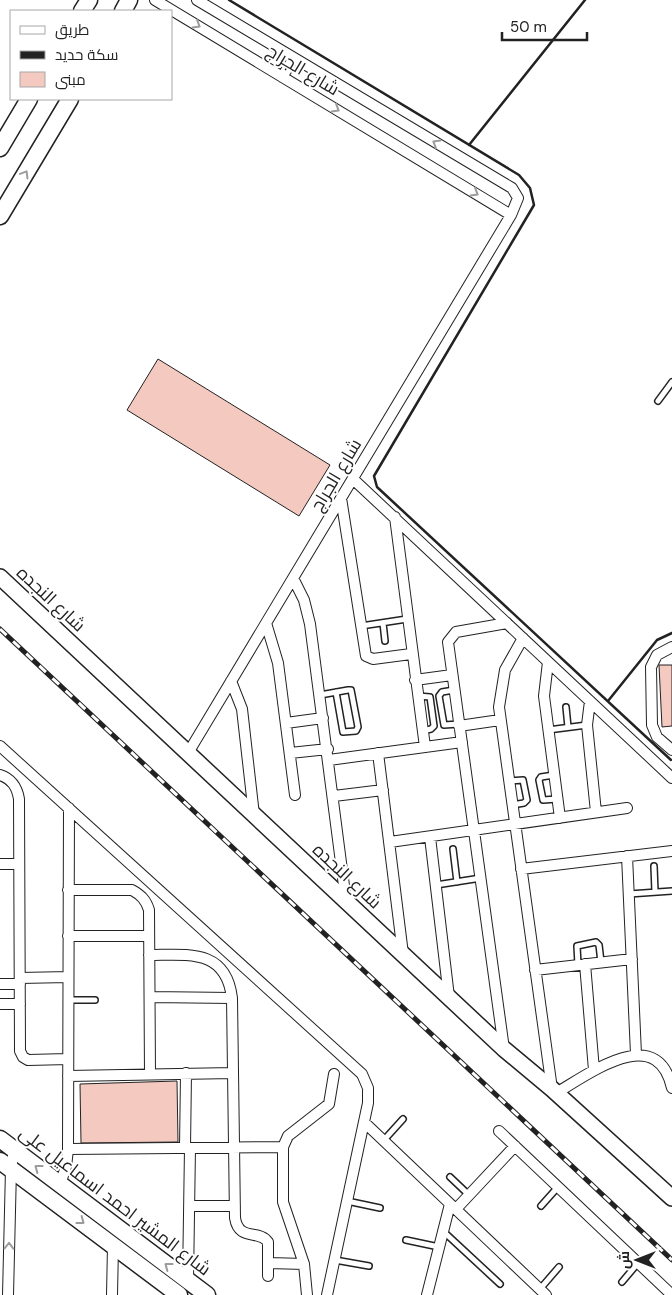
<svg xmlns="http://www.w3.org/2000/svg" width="672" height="1295" viewBox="0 0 672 1295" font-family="'DM Sans',Cairo,sans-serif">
  <rect width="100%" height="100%" fill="#fff"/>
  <!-- building -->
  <path fill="#f3c9c0" stroke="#222" d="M 158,359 L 330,465 L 299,516 L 127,410 Z
    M 659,665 L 672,665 L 672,726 L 662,727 Z
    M 177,1081 L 178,1142 L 81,1143 L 80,1084 Z"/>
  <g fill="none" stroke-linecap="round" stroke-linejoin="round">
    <defs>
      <path id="lane" d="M 658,401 L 672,382
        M 383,623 L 385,641
        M 361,626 L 407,619
        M 454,690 L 442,692 L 439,696 L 444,725 L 459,724
        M 320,695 L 348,690 L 351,690 L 358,727 L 356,731 L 343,732 L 336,692
        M 418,696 L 430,697 L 434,726 L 431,729 L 422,731
        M 566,707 L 568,727
        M 548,730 L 587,725
        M 554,775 L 541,777 L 539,780 L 543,800 L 557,799
        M 509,781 L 523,780 L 527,800 L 524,803 L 512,805
        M 453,849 L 457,882
        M 654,866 L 655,892
        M 436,885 L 481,878
        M 629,894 L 672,891
        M 578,965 L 577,946 L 596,942 L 599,945 L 601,962
        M 69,1000 L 95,1000
        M 384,1140 L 403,1119
        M 450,1177 L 469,1195
        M 347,1201 L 380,1208
        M 541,1206 L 558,1187
        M 444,1232 L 500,1284
        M 406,1240 L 439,1247
        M 335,1260 L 369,1266
        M 622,1282 L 638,1263
        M 540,1289 L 559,1267"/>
      <path id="street" d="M 155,0 L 511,215
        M 282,77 L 294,58
        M 353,479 L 672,778
        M 341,498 L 366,656 L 373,659 L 411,654
        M 395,517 L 425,747
        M 293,578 L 304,600 L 310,624 L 346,901
        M 266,623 L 278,663 L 295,795
        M 523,638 L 505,670 L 499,707 L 552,1089
        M 672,647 L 657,655 L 651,667 L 652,725 L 657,737 L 672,750
        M 548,662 L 544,696 L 560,818
        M 415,680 L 452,675
        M 231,681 L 242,709 L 254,815
        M 590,701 L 587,725 L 596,812
        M 286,723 L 323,718
        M 459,726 L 500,720
        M 0,746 L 362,1074 L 368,1088 L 368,1103 L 327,1295
        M 188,753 L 511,215 L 518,198 L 512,188 L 197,0
        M 290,753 L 328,749
        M 378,753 L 403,954
        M 329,760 L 462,742
        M 0,775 C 12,779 17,787 19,799 L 20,1051 L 23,1057 L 28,1060 L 68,1059
        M 334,796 L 383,790
        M 430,837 L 449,997
        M 390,842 L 627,808
        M 627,856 L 636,1054
        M 0,864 L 19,864
        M 521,869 L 672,851
        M 68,890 L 132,890 C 141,895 146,900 149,910 L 150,1074
        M 68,936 L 149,936
        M 149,955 C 187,955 226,948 232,998 L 235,1218 C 239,1242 259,1229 268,1242 L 268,1276
        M 585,964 L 594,1070
        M 535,970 L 632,959
        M 20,978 L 68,977
        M 0,984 L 20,984
        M 150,997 L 232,998
        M 0,1004 L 20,1004
        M 504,1049 L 448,642 L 456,632 L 507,623
        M 68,1076 L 233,1073
        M 556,1093 C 589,1074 657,1022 672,1088
        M 364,1122 L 546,1295
        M 499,1131 L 672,1295
        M 185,1148 L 186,1073
        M 68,1149 L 283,1147
        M 60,1184 L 66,1167 L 68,1149 L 69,808
        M 189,1206 L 235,1206
        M 456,1209 L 515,1146
        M 269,1263 L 304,1264
        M 188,1281 L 190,1148
        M 8,1295 L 11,1169 L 14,1149
        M 112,1295 L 113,1246
        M 307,1295 L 304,1264 L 283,1202 L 283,1147 L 288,1136 L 329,1104 L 334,1074
        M 427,1295 L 450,1204"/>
      <path id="secondary" d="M 0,577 L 504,1049 L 552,1089 L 672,1198"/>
      <path id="primary" d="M 82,11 L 89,0
        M 123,11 L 129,0
        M 0,148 L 29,99
        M 0,216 L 70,99
        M 0,1139 L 207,1295
        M 0,1161 L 179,1295"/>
    </defs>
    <!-- lane casing -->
    <use href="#lane" stroke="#222" stroke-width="8"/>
    <!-- street casing -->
    <use href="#street" stroke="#222" stroke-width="12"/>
    <!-- secondary casing -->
    <use href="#secondary" stroke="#222" stroke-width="18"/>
    <!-- primary casing -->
    <use href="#primary" stroke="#222" stroke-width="19"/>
    <!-- lane -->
    <use href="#lane" stroke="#fff" stroke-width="5"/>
    <!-- street -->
    <use href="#street" stroke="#fff" stroke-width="10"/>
    <!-- secondary -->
    <use href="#secondary" stroke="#fff" stroke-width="15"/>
    <!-- primary -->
    <use href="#primary" stroke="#fff" stroke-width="16"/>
    <defs>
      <path id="rail" d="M 0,629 L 672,1260"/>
    </defs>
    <!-- rail casing -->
    <use href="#rail" stroke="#222" stroke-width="5"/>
    <!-- rail -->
    <use href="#rail" stroke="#fff" stroke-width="3" stroke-dasharray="9" stroke-linecap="butt"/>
    <!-- wall -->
    <path stroke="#222" stroke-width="2.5" d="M 229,0 L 519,175 L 530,188 L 534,205 L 374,476 L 377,487 L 671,760
      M 469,145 L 585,0
      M 608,701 L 657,640 L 672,633"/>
  </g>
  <!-- one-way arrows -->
  <defs><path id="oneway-chevron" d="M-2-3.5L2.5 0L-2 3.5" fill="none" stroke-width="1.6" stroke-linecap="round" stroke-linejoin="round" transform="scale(1.25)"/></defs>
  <g stroke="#9c9c9c">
    <use href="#oneway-chevron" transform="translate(197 25) rotate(31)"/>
    <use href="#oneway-chevron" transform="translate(336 109) rotate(31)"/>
    <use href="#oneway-chevron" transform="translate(436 143) rotate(-149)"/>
    <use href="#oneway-chevron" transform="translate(25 174) rotate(-59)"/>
    <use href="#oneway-chevron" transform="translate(475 193) rotate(31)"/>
    <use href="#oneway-chevron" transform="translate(38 1168) rotate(-143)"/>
    <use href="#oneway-chevron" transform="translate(81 1221) rotate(37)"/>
    <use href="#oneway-chevron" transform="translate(9 1246) rotate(-89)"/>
    <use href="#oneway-chevron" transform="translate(168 1266) rotate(-143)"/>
  </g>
  <g text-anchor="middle" stroke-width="4" stroke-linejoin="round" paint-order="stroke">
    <!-- street labels -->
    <g font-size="18" fill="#222" stroke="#fff">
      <text transform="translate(303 70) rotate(31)" y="6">شارع الجراج</text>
      <text transform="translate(336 475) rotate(-59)" y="6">شارع الجراج</text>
      <text transform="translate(51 599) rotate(43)" y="6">شارع النجده</text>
      <text transform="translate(347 876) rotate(43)" y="6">شارع النجده</text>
      <text transform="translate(115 1201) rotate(37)" y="6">شارع المشير احمد اسماعيل على</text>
    </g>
  </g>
  <!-- legend -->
  <rect x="10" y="10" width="162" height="90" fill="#ffffff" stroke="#a7a7a7"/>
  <rect x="20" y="26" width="25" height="8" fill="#ffffff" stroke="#a7a7a7"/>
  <text x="55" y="35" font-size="15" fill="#222222">طريق</text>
  <rect x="20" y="51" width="25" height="8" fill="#222222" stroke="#a7a7a7"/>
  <text x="55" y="60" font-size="15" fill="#222222">سكة حديد</text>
  <rect x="20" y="72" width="25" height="15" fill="#f3c9c0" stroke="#a7a7a7"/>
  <text x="55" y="85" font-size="15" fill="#222222">مبنى</text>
  <!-- north arrow -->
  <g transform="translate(637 1260) rotate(270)" stroke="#ffffff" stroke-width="4" paint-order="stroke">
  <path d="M0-4L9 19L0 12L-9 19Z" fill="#222222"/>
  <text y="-8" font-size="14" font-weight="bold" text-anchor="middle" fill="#222222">ش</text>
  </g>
  <!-- scale -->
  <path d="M502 32v8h85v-8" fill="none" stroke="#222222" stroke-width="2.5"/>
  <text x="510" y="32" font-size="15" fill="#222222" stroke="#ffffff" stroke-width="4" paint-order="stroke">50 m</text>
</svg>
